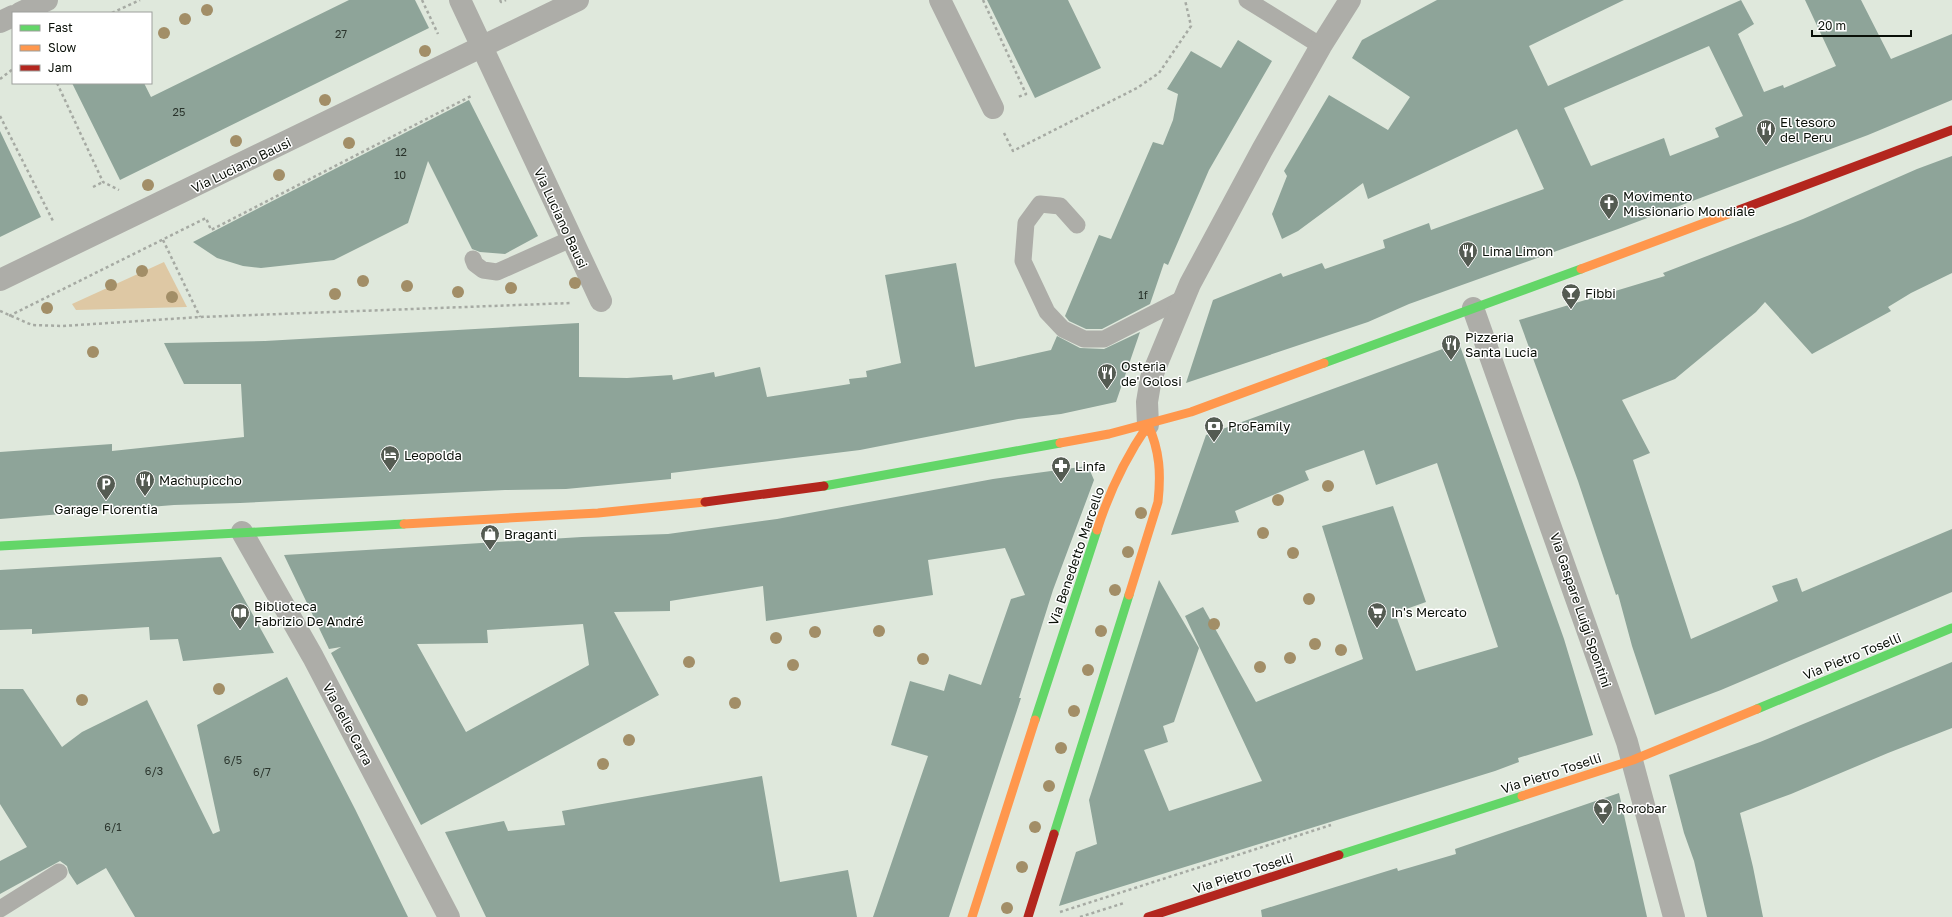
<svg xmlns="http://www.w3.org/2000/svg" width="1952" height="917" viewBox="0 0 1952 917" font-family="'Golos Text',sans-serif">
  <rect width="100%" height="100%" fill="#dfe8dc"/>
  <!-- green -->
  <path fill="#dec8a4" d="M 164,262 L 187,307 L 76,310 L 72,304 Z"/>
  <!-- building -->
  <path fill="#8ea499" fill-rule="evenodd" d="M 349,0 L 415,0 L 429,28 L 120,180 L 72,83 L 144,83 L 151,97 Z
    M 987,0 L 1068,0 L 1101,68 L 1035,98 Z
    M 1437,0 L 1624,0 L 1529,46 L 1548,86 L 1741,0 L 1754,24 L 1738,34 L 1764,92 L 1783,85 L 1784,88 L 1836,66 L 1805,0 L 1861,0 L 1891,59 L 1952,34 L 1952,100 L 1868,135 L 1618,229 L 1409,304 L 1368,322 L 1186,383 L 1213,300 L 1281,273 L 1283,277 L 1322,263 L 1325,269 L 1385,248 L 1383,240 L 1429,223 L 1431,230 L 1544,189 L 1517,129 L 1368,199 L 1363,183 L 1298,231 L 1282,239 L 1272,214 L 1287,176 L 1284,171 L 1329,95 L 1388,130 L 1410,97 L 1352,58 L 1362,40 ZM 1709,46 L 1743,116 L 1715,128 L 1719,137 L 1670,156 L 1664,138 L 1591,166 L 1564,108 Z
    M 1238,40 L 1272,61 L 1209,170 L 1168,265 L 1164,263 L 1150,304 L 1102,329 L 1086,329 L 1069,321 L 1065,316 L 1099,235 L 1111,239 L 1153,142 L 1163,145 L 1173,120 L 1178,94 L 1167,89 L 1191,51 L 1221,68 Z
    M 469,100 L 538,236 L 505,254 L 480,252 L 472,249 L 428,161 L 408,223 L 334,260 L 261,268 L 243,266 L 217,258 L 193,242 Z
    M 0,131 L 41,217 L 0,237 Z
    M 1952,156 L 1952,273 L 1911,293 L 1888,307 L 1891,311 L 1812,354 L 1765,302 L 1756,312 L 1675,379 L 1622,400 L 1650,453 L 1633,460 L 1691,639 L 1778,601 L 1772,586 L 1797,578 L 1802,592 L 1952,529 L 1952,592 L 1721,690 L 1655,715 L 1632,646 L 1618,594 L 1616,595 L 1578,481 L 1519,320 L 1665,276 L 1663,273 L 1803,219 L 1917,169 Z
    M 956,263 L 975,367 L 1051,350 L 1057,336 L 1080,348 L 1104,349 L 1140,332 L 1116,402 L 1061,414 L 1018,419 L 860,450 L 671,473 L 671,479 L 566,489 L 505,490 L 240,503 L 174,505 L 0,519 L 0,452 L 112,444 L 112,451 L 244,437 L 241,384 L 184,384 L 164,343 L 265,341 L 579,323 L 579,377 L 627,378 L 672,375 L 673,380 L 714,372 L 715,377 L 760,367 L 767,397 L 850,384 L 849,379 L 867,377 L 866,371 L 901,363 L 885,275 Z
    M 1459,343 L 1564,639 L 1593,735 L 1518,758 L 1519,762 L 1495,771 L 1059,906 L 1076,852 L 1097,844 L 1089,800 L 1159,580 L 1199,648 L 1174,722 L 1163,726 L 1168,742 L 1144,750 L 1169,811 L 1262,781 L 1185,616 L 1203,607 L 1256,702 L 1363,659 L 1322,526 L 1393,506 L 1426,602 L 1395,613 L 1416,671 L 1498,647 L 1437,463 L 1376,485 L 1364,450 L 1305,471 L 1309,480 L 1235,511 L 1239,522 L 1171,535 L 1206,435 Z
    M 1088,466 L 1094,480 L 1053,590 L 1019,698 L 1021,698 L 949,917 L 873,917 L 928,756 L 891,745 L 910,681 L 944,691 L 949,674 L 981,685 L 1011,599 L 1025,595 L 1005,548 L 928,560 L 933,595 L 766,621 L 763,586 L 670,601 L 670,611 L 614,612 L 659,695 L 421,825 L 331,653 L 341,647 L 329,649 L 284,555 L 582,537 L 668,534 L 777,519 L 993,479 ZM 583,624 L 589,665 L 466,732 L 417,644 L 488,643 L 487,630 Z
    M 221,557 L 274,653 L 183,661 L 178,639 L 150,640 L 149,627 L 32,634 L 32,629 L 0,630 L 0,570 Z
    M 1952,662 L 1952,728 L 1888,753 L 1791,794 L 1740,813 L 1753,867 L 1763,917 L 1707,917 L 1694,861 L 1684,833 L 1669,775 L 1760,742 Z
    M 287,677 L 355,809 L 408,917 L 135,917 L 106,868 L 77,885 L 69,873 L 67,866 L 60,861 L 0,894 L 0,861 L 27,847 L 0,804 L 0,689 L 23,689 L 62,747 L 82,732 L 147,700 L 213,834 L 220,831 L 197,725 Z
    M 762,776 L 780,882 L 848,870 L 857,917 L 486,917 L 445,832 L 504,821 L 508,831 L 565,825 L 562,811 Z
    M 1619,793 L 1647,917 L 1262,917 L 1261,910 L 1397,868 L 1398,871 L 1456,854 L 1455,849 Z"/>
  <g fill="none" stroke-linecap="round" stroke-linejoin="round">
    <!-- path -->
    <path stroke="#a6aaa3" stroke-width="2.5" stroke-dasharray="3 3" stroke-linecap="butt" d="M 422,0 L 438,34
      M 500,0 L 501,2 L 506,0
      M 983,0 L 1026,94 L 1018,97
      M 112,13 L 140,0
      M 0,79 L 13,69
      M 57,83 L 103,182 L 119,190
      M 0,116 L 53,221
      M 1004,133 L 1013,151 L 1137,88 L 1159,73 L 1191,26 L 1185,0
      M 93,187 L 103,182
      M 163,240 L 200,317
      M 0,311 L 32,325 L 63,326 L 200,317 L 571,303
      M 9,316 L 206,218 L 211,230 L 473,95
      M 1060,912 L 1331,825
      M 1080,917 L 1124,903"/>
    <!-- lane -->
    <path stroke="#adada8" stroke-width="17" d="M 1247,0 L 1321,46
      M 1077,225 L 1060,206 L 1040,204 L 1026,223 L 1023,261 L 1047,312 L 1063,329 L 1084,339 L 1104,339 L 1184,298
      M 473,259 L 475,264 L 483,270 L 497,272 L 571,239
      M 0,909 L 59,872"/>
    <!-- street -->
    <path stroke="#adada8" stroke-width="22" d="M 460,0 L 601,301
      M 940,0 L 993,108
      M 20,13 L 47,0
      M 0,22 L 13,16
      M 0,280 L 578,0
      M 1473,308 L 1627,742 L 1674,917
      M 1148,425 L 1147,402 L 1151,378 L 1190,284 L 1262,150 L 1321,46 L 1350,0
      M 242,532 L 313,657 L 449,917"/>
    <!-- fast -->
    <path stroke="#63d668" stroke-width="9" d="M 1324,363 L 1581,269
      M 824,486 L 1060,443
      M 0,546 L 404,524
      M 1757,709 L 1952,628
      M 1035,720 L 1097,530
      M 1054,834 L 1129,595
      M 1339,855 L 1522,796"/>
    <!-- slow -->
    <path stroke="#ff974d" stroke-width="9" d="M 1581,269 L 1739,210
      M 1060,443 L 1109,434 L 1191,412 L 1324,363
      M 404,524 L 598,513 L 705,502
      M 1097,530 C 1109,492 1126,457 1148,425 C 1160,451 1161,474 1158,502 L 1129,595
      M 1522,796 L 1633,760 L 1757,709
      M 972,917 L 1035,720"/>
    <!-- jam -->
    <path stroke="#b3261e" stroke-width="9" d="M 1739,210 L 1952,130
      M 705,502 L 824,486
      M 1028,917 L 1054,834
      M 1148,917 L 1339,855"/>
  </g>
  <!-- trees -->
  <g fill="#a28e67">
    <circle cx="207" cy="10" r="6"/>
    <circle cx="185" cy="19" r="6"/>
    <circle cx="164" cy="33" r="6"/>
    <circle cx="425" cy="51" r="6"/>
    <circle cx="325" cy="100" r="6"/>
    <circle cx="236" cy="141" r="6"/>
    <circle cx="349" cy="143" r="6"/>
    <circle cx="279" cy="175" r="6"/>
    <circle cx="148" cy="185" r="6"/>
    <circle cx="142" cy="271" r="6"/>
    <circle cx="363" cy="281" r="6"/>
    <circle cx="575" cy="283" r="6"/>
    <circle cx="111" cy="285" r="6"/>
    <circle cx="407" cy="286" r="6"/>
    <circle cx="511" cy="288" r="6"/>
    <circle cx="458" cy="292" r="6"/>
    <circle cx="335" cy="294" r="6"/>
    <circle cx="172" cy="297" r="6"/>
    <circle cx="47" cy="308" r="6"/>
    <circle cx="93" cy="352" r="6"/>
    <circle cx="1328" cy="486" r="6"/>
    <circle cx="1278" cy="500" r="6"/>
    <circle cx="1141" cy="513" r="6"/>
    <circle cx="1263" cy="533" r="6"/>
    <circle cx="1128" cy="552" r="6"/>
    <circle cx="1293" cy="553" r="6"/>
    <circle cx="1115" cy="590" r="6"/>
    <circle cx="1309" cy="599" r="6"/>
    <circle cx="1214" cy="624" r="6"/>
    <circle cx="879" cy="631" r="6"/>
    <circle cx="1101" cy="631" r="6"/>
    <circle cx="815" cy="632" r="6"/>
    <circle cx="776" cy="638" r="6"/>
    <circle cx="1315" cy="644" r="6"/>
    <circle cx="1341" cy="650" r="6"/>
    <circle cx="1290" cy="658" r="6"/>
    <circle cx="923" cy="659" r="6"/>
    <circle cx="689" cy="662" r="6"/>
    <circle cx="793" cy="665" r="6"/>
    <circle cx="1260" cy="667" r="6"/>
    <circle cx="1088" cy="670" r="6"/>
    <circle cx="219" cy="689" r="6"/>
    <circle cx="82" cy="700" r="6"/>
    <circle cx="735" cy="703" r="6"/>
    <circle cx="1074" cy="711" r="6"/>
    <circle cx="629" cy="740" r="6"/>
    <circle cx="1061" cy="748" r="6"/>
    <circle cx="603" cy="764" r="6"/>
    <circle cx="1049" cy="786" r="6"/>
    <circle cx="1035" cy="827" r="6"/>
    <circle cx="1022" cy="867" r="6"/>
    <circle cx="1007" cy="908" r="6"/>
  </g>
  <!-- icons -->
  <defs>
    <symbol id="restaurant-pin" viewBox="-11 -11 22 30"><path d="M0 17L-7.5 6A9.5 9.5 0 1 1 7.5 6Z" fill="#545b52" stroke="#fff"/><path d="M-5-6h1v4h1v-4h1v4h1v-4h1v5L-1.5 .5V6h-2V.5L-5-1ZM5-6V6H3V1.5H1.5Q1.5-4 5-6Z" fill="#fff"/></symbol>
    <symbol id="church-pin" viewBox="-11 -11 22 30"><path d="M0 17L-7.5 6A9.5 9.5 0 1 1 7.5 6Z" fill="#545b52" stroke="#fff"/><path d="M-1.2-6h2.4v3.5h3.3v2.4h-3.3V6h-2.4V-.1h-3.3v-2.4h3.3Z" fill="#fff"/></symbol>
    <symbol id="bar-pin" viewBox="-11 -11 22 30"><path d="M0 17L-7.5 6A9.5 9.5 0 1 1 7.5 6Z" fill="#545b52" stroke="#fff"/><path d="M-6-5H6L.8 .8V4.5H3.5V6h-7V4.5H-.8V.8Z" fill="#fff"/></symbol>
    <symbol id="bank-pin" viewBox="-11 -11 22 30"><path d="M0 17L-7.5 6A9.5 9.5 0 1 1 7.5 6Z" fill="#545b52" stroke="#fff"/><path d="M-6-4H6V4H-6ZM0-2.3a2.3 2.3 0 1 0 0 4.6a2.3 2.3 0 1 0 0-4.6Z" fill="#fff"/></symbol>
    <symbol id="hotel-pin" viewBox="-11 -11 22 30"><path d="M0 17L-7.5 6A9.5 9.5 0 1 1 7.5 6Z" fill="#545b52" stroke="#fff"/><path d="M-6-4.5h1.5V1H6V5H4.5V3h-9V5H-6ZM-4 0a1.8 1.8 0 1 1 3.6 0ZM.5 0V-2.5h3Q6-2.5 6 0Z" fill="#fff"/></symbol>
    <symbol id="pharmacy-pin" viewBox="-11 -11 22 30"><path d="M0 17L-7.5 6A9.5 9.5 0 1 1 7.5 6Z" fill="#545b52" stroke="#fff"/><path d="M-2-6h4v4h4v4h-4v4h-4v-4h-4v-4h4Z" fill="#fff"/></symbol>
    <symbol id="parking-pin" viewBox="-11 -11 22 30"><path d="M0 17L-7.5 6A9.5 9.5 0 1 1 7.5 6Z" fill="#545b52" stroke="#fff"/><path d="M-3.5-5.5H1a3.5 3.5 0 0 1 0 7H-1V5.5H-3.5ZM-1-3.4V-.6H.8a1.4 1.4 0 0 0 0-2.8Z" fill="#fff"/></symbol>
    <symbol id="shop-pin" viewBox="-11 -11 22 30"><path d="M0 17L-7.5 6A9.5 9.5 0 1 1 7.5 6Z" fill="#545b52" stroke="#fff"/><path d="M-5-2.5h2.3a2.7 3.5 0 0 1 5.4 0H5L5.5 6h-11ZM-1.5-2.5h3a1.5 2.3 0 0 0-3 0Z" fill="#fff"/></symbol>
    <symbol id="supermarket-pin" viewBox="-11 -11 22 30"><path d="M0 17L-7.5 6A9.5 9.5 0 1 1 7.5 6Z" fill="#545b52" stroke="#fff"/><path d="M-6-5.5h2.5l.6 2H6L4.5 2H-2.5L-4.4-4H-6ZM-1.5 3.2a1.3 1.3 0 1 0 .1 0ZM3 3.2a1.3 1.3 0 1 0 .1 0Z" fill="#fff"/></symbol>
    <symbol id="library-pin" viewBox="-11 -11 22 30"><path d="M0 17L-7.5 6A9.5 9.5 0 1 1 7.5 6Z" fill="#545b52" stroke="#fff"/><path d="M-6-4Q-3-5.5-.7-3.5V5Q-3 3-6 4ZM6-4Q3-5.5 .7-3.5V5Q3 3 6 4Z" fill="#fff"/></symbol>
  </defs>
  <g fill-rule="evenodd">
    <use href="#restaurant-pin" x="1755" y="118" width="22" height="30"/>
    <use href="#church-pin" x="1598" y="192" width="22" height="30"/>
    <use href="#restaurant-pin" x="1457" y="240" width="22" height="30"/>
    <use href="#bar-pin" x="1560" y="282" width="22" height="30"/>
    <use href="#restaurant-pin" x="1440" y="333" width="22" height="30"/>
    <use href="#restaurant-pin" x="1096" y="362" width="22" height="30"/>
    <use href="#bank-pin" x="1203" y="415" width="22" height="30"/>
    <use href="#hotel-pin" x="379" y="444" width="22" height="30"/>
    <use href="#pharmacy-pin" x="1050" y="455" width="22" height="30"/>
    <use href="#restaurant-pin" x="134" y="469" width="22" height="30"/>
    <use href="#parking-pin" x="95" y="473" width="22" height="30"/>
    <use href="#shop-pin" x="479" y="523" width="22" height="30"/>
    <use href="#supermarket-pin" x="1366" y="601" width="22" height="30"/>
    <use href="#library-pin" x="229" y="602" width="22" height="30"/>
    <use href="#bar-pin" x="1592" y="797" width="22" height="30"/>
  </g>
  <g text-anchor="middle" stroke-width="3" stroke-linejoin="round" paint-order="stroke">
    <!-- number labels -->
    <g font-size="11" fill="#2a342c">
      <text x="341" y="38">27</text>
      <text x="179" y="116">25</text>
      <text x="401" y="156">12</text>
      <text x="400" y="179">10</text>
      <text x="1143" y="299">1f</text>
      <text x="233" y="764">6/5</text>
      <text x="154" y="775">6/3</text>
      <text x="262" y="776">6/7</text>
      <text x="113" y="831">6/1</text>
    </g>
    <!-- poi labels -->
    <g font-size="13" fill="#090f07" stroke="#fff" text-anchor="start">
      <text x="1780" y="127">El tesoro<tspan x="1780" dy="15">del Peru</tspan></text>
      <text x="1623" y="201">Movimento<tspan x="1623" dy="15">Missionario Mondiale</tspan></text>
      <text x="1482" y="256">Lima Limon</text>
      <text x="1585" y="298">Fibbi</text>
      <text x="1465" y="342">Pizzeria<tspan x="1465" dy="15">Santa Lucia</tspan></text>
      <text x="1121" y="371">Osteria<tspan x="1121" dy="15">de' Golosi</tspan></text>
      <text x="1228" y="431">ProFamily</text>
      <text x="404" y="460">Leopolda</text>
      <text x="1075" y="471">Linfa</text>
      <text x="159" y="485">Machupiccho</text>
      <text x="106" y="514" text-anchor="middle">Garage Florentia</text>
      <text x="504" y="539">Braganti</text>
      <text x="254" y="611">Biblioteca<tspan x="254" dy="15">Fabrizio De André</tspan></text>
      <text x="1391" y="617">In's Mercato</text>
      <text x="1617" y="813">Rorobar</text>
    </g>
    <!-- street labels -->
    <g font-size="13" fill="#090f07" stroke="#fff">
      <text transform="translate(241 165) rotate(-26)" y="5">Via Luciano Bausi</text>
      <text transform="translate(561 218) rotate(65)" y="5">Via Luciano Bausi</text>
      <text transform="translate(1076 556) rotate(-71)" y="5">Via Benedetto Marcello</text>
      <text transform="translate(1581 610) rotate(71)" y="5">Via Gaspare Luigi Spontini</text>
      <text transform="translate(1852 656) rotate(-22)" y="5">Via Pietro Toselli</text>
      <text transform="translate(348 724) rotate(62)" y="5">Via delle Carra</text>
      <text transform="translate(1551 773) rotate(-18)" y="5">Via Pietro Toselli</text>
      <text transform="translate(1243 873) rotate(-18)" y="5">Via Pietro Toselli</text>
    </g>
  </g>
  <!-- legend -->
  <rect x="12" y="12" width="140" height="72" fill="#ffffff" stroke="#9d9f9c"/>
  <rect x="20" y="25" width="20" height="6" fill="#63d668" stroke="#9d9f9c"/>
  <text x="48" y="32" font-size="12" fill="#090f07">Fast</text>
  <rect x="20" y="45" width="20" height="6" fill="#ff974d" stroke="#9d9f9c"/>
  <text x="48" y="52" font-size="12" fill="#090f07">Slow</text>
  <rect x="20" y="65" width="20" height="6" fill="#b3261e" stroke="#9d9f9c"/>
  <text x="48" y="72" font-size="12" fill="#090f07">Jam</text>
  <!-- scale -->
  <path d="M1812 30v6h99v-6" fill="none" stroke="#090f07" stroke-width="2"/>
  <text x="1818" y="30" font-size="12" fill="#090f07" stroke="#ffffff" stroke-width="3" paint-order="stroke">20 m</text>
</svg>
